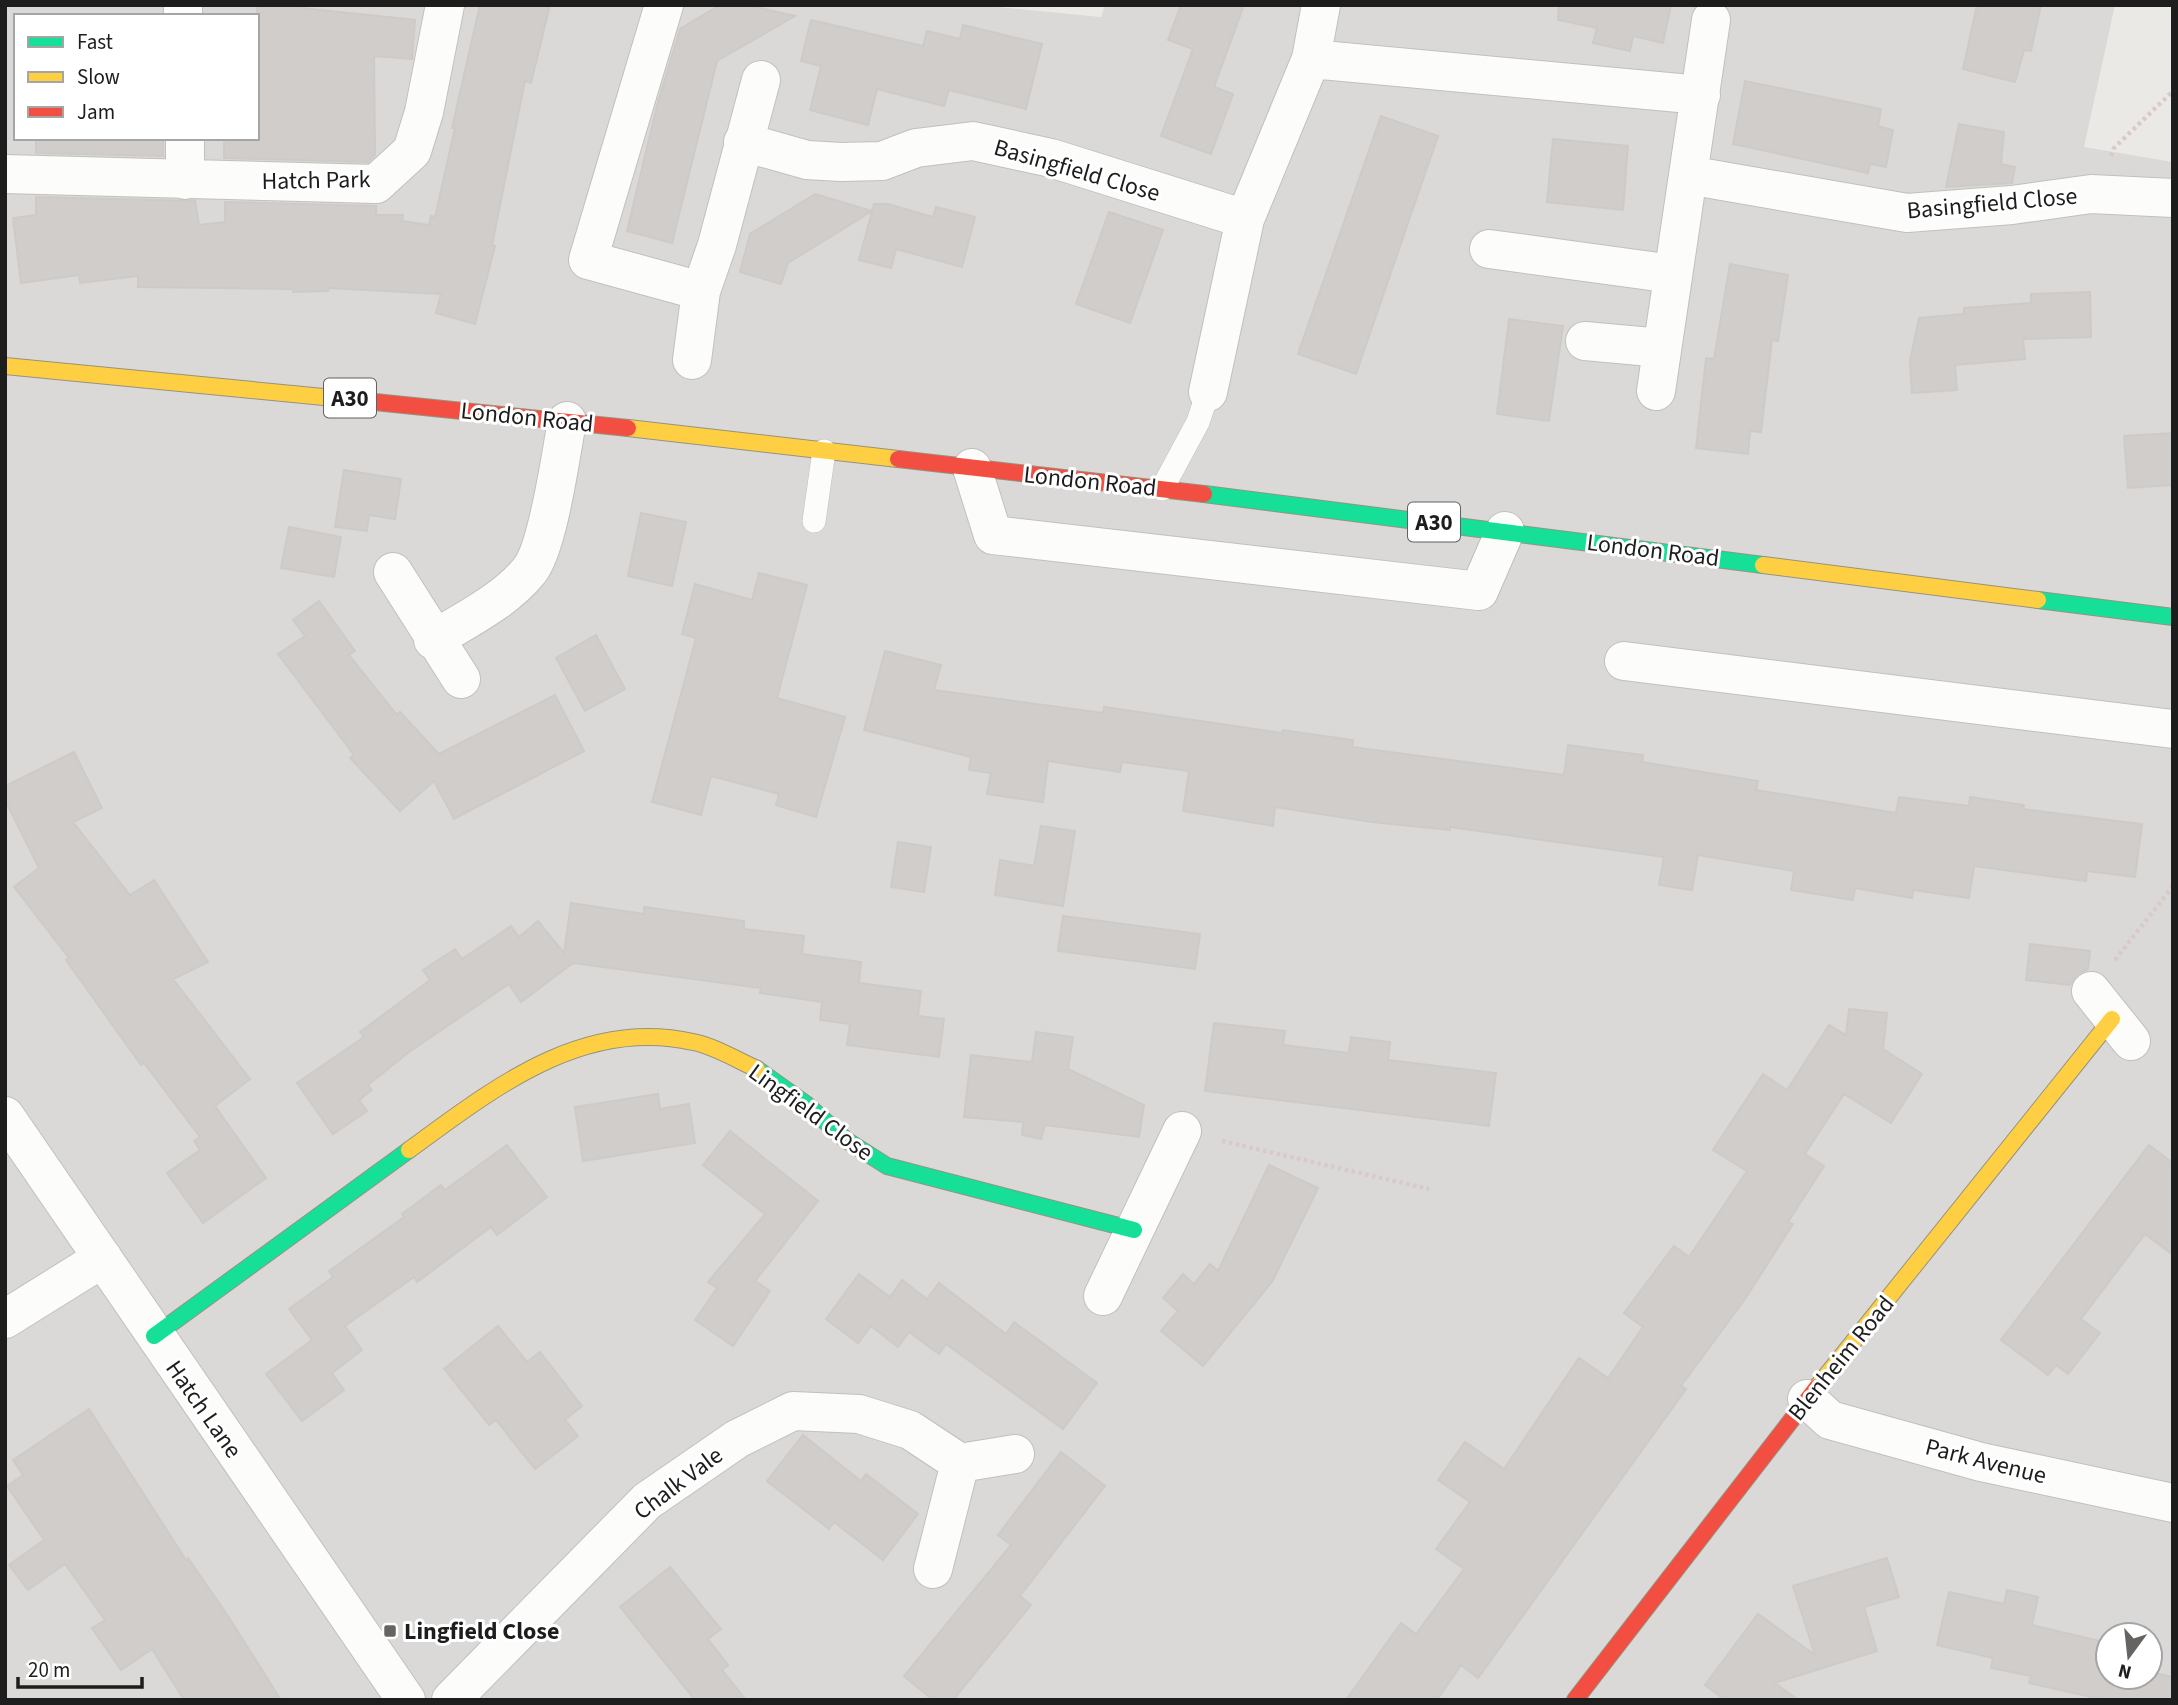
<svg xmlns="http://www.w3.org/2000/svg" width="2178" height="1705" viewBox="0 0 2178 1705" font-family="'Source Sans 3',sans-serif">
  <rect width="100%" height="100%" fill="#ebe9e6"/>
  <!-- residential -->
  <path fill="#dad9d7" fill-rule="evenodd" d="M 5,5 L 977,5 L 1101,17 L 1105,5 L 2115,5 L 2084,147 L 2173,162 L 2173,1700 L 5,1700 ZM 16,16 L 257,16 L 257,138 L 16,138 ZM 2108,1635 L 2150,1635 L 2150,1677 L 2108,1677 Z"/>
  <!-- building -->
  <path fill="#d0cdcb" stroke="#cecac7" stroke-width="2" d="M 257,5 L 302,5 L 302,8 L 415,20 L 412,59 L 374,56 L 375,155 L 368,162 L 224,158 L 224,138 L 257,138 Z
    M 480,5 L 550,5 L 531,83 L 525,81 L 492,245 L 495,246 L 475,324 L 436,313 L 441,294 L 328,288 L 328,291 L 293,292 L 293,289 L 138,287 L 138,276 L 80,283 L 79,275 L 21,283 L 13,218 L 36,215 L 36,197 L 195,201 L 199,225 L 225,222 L 225,202 L 376,206 L 376,215 L 403,215 L 402,221 L 429,225 L 431,216 L 435,217 L 455,128 L 452,128 Z
    M 720,5 L 747,5 L 795,16 L 717,61 L 672,243 L 627,231 L 657,106 L 680,29 Z
    M 1181,5 L 1244,5 L 1214,87 L 1233,94 L 1211,154 L 1161,136 L 1193,49 L 1168,40 Z
    M 1559,5 L 1671,5 L 1663,43 L 1633,36 L 1630,51 L 1593,43 L 1597,28 L 1558,20 Z
    M 1977,5 L 2041,5 L 2031,51 L 2024,50 L 2015,82 L 1963,69 Z
    M 811,20 L 923,46 L 927,31 L 960,39 L 963,25 L 1042,44 L 1026,109 L 949,90 L 944,106 L 877,89 L 868,125 L 810,110 L 821,66 L 801,61 Z
    M 1745,81 L 1881,109 L 1878,126 L 1893,130 L 1886,167 L 1870,164 L 1868,173 L 1733,144 Z
    M 1381,116 L 1438,136 L 1356,374 L 1298,354 Z
    M 1959,124 L 2004,132 L 2001,164 L 2015,167 L 2012,183 L 1946,187 Z
    M 36,138 L 163,138 L 163,156 L 36,153 Z
    M 1553,139 L 1628,146 L 1623,210 L 1547,202 Z
    M 815,194 L 872,211 L 788,263 L 781,284 L 740,272 L 750,234 Z
    M 874,204 L 888,204 L 933,217 L 936,207 L 975,217 L 962,267 L 896,249 L 891,268 L 859,260 Z
    M 1109,212 L 1163,230 L 1130,323 L 1076,304 Z
    M 1730,264 L 1788,275 L 1778,341 L 1772,340 L 1761,432 L 1750,431 L 1748,454 L 1696,448 L 1706,358 L 1714,359 Z
    M 2090,292 L 2091,337 L 2023,339 L 2025,359 L 1955,365 L 1957,390 L 1912,393 L 1910,361 L 1919,318 L 1964,314 L 1964,308 L 2031,303 L 2031,294 Z
    M 1509,319 L 1563,326 L 1549,421 L 1497,414 Z
    M 2173,433 L 2173,485 L 2128,488 L 2124,436 Z
    M 344,470 L 401,479 L 395,519 L 369,515 L 367,531 L 335,527 Z
    M 641,513 L 686,522 L 672,586 L 628,576 Z
    M 289,527 L 341,537 L 334,577 L 281,568 Z
    M 759,573 L 807,585 L 777,698 L 845,717 L 816,817 L 776,805 L 779,794 L 711,776 L 701,815 L 652,802 L 696,638 L 682,634 L 695,584 L 752,600 Z
    M 319,601 L 355,651 L 349,655 L 397,715 L 400,712 L 439,754 L 555,695 L 584,751 L 454,819 L 434,781 L 400,811 L 350,758 L 354,755 L 278,654 L 305,636 L 293,620 Z
    M 596,635 L 625,689 L 585,711 L 556,658 Z
    M 885,651 L 941,665 L 934,690 L 1103,713 L 1104,707 L 1282,733 L 1283,730 L 1353,740 L 1352,747 L 1564,775 L 1568,745 L 1643,755 L 1642,762 L 1758,781 L 1756,790 L 1896,813 L 1899,797 L 1969,806 L 1970,797 L 2024,805 L 2023,809 L 2142,824 L 2135,877 L 2087,871 L 2086,881 L 1974,866 L 1969,898 L 1913,890 L 1912,898 L 1855,888 L 1853,900 L 1791,890 L 1794,871 L 1698,855 L 1692,890 L 1659,885 L 1664,857 L 1450,827 L 1450,830 L 1372,822 L 1275,807 L 1273,826 L 1183,811 L 1189,771 L 1122,762 L 1120,772 L 1048,761 L 1043,802 L 987,794 L 991,773 L 969,770 L 971,757 L 864,730 Z
    M 74,752 L 102,808 L 73,822 L 130,895 L 154,880 L 208,962 L 173,979 L 250,1079 L 215,1106 L 266,1178 L 203,1223 L 167,1173 L 200,1150 L 194,1141 L 200,1137 L 144,1063 L 141,1065 L 66,960 L 69,958 L 14,887 L 39,868 L 5,800 L 5,786 Z
    M 1041,826 L 1075,831 L 1063,906 L 995,895 L 1000,860 L 1034,866 Z
    M 898,842 L 931,847 L 924,892 L 891,887 Z
    M 571,903 L 644,914 L 644,907 L 744,921 L 744,929 L 804,936 L 802,954 L 861,962 L 859,983 L 921,991 L 918,1016 L 944,1019 L 939,1057 L 847,1045 L 850,1024 L 820,1020 L 822,1002 L 760,993 L 761,988 L 573,963 L 521,1002 L 509,984 L 409,1052 L 368,1085 L 372,1090 L 359,1100 L 367,1111 L 333,1134 L 297,1083 L 364,1037 L 360,1032 L 430,980 L 423,970 L 455,949 L 462,959 L 511,926 L 519,937 L 538,921 L 564,953 Z
    M 1063,916 L 1200,934 L 1195,969 L 1058,951 Z
    M 2030,944 L 2090,951 L 2088,969 L 2077,974 L 2070,985 L 2026,980 Z
    M 1849,1009 L 1887,1013 L 1883,1049 L 1922,1074 L 1891,1123 L 1844,1094 L 1805,1154 L 1824,1166 L 1788,1222 L 1793,1224 L 1745,1299 L 1681,1386 L 1686,1389 L 1478,1678 L 1461,1665 L 1437,1700 L 1346,1700 L 1401,1623 L 1416,1634 L 1464,1569 L 1436,1549 L 1470,1502 L 1438,1480 L 1465,1442 L 1504,1469 L 1579,1358 L 1608,1378 L 1643,1327 L 1624,1313 L 1674,1246 L 1689,1257 L 1747,1171 L 1713,1150 L 1763,1074 L 1787,1090 L 1829,1025 L 1846,1035 Z
    M 1214,1023 L 1285,1031 L 1283,1045 L 1349,1053 L 1351,1037 L 1390,1042 L 1388,1060 L 1496,1073 L 1489,1126 L 1205,1091 Z
    M 1036,1032 L 1073,1037 L 1068,1069 L 1144,1105 L 1139,1137 L 1045,1125 L 1041,1139 L 1022,1135 L 1023,1122 L 964,1117 L 971,1055 L 1032,1062 Z
    M 658,1094 L 660,1109 L 689,1104 L 695,1143 L 583,1161 L 575,1107 Z
    M 730,1131 L 818,1201 L 755,1281 L 770,1291 L 733,1346 L 695,1320 L 717,1288 L 708,1282 L 765,1214 L 703,1165 Z
    M 507,1145 L 547,1197 L 497,1235 L 491,1227 L 417,1282 L 414,1277 L 345,1326 L 362,1350 L 332,1373 L 344,1390 L 302,1421 L 266,1374 L 312,1340 L 289,1309 L 333,1277 L 329,1271 L 404,1217 L 402,1214 L 441,1185 L 445,1190 Z
    M 2149,1145 L 2173,1163 L 2173,1255 L 2145,1234 L 2081,1319 L 2100,1333 L 2068,1374 L 2056,1365 L 2048,1375 L 2001,1340 Z
    M 1269,1165 L 1318,1188 L 1272,1282 L 1203,1366 L 1161,1331 L 1178,1311 L 1163,1298 L 1183,1274 L 1194,1284 L 1210,1264 L 1218,1271 Z
    M 859,1274 L 890,1297 L 902,1280 L 927,1299 L 939,1283 L 1006,1334 L 1014,1322 L 1097,1383 L 1063,1429 L 946,1344 L 939,1354 L 909,1332 L 898,1347 L 871,1326 L 858,1343 L 826,1319 Z
    M 498,1326 L 527,1362 L 540,1352 L 582,1406 L 565,1420 L 578,1436 L 535,1469 L 496,1420 L 489,1425 L 444,1369 Z
    M 89,1409 L 186,1560 L 188,1558 L 226,1613 L 281,1700 L 184,1700 L 152,1649 L 121,1670 L 92,1628 L 105,1620 L 65,1564 L 28,1590 L 9,1565 L 44,1540 L 7,1486 L 23,1475 L 13,1460 Z
    M 803,1435 L 861,1481 L 866,1474 L 918,1514 L 883,1560 L 834,1522 L 829,1529 L 767,1481 Z
    M 1061,1452 L 1105,1486 L 1020,1596 L 1031,1605 L 953,1700 L 933,1700 L 904,1676 L 1011,1545 L 998,1535 Z
    M 1887,1558 L 1899,1597 L 1864,1607 L 1877,1651 L 1775,1683 L 1798,1700 L 1725,1700 L 1705,1685 L 1758,1614 L 1815,1655 L 1793,1586 Z
    M 670,1567 L 721,1629 L 708,1639 L 728,1665 L 722,1670 L 746,1700 L 695,1700 L 620,1607 Z
    M 2007,1590 L 2038,1597 L 2032,1625 L 2108,1643 L 2108,1677 L 2150,1677 L 2150,1672 L 2173,1677 L 2173,1700 L 2105,1700 L 2029,1683 L 2031,1676 L 1991,1668 L 1993,1658 L 1937,1645 L 1949,1592 L 2004,1604 Z"/>
  <g fill="none" stroke-linecap="round" stroke-linejoin="round">
    <defs>
      <path id="lane" d="M 1162,489 L 1198,422 L 1208,392
        M 814,521 L 824,451"/>
      <path id="street" d="M 183,5 L 183,16
        M 664,5 L 588,260 L 701,291
        M 1311,59 L 1701,95
        M 743,142 L 807,160 L 841,162 L 882,161 L 916,148 L 973,141 L 1051,158 L 1245,219
        M 5,174 L 376,184 L 412,151 L 424,112 L 445,5
        M 1688,175 L 1907,213 L 2012,205 L 2091,194 L 2173,198
        M 185,180 L 185,138
        M 1489,249 L 1673,274
        M 1585,341 L 1662,348
        M 692,360 L 701,291 L 717,245 L 761,80
        M 1656,391 L 1711,20
        M 1208,392 L 1245,219 L 1311,59 L 1321,5
        M 972,468 L 993,535 L 1479,591 L 1505,531
        M 393,572 L 461,679
        M 433,640 C 465,620 505,601 529,571 C 548,549 561,454 567,421
        M 1624,661 L 2173,729
        M 2091,991 L 2131,1041
        M 5,1116 L 406,1700
        M 1103,1296 L 1182,1131
        M 5,1319 L 103,1258
        M 1807,1399 L 1830,1420 L 1981,1462 L 2173,1503
        M 933,1569 L 960,1463
        M 451,1700 L 647,1501 L 737,1439 L 793,1411 L 859,1414 L 910,1430 L 960,1463 L 1015,1454"/>
      <path id="fast" d="M 1204,494 L 1763,565
        M 2038,600 L 2173,617
        M 757,1069 L 806,1104 L 846,1140 L 887,1166 L 1134,1230
        M 154,1336 L 409,1150"/>
      <path id="slow" d="M 5,366 L 365,401
        M 628,428 L 898,459
        M 1763,565 L 2038,600
        M 409,1150 C 493,1089 582,1017 693,1042 C 714,1046 737,1060 757,1069
        M 1817,1387 L 2112,1019"/>
      <path id="jam" d="M 365,401 L 628,428
        M 898,459 L 1204,494
        M 1575,1700 L 1817,1387"/>
    </defs>
    <!-- lane casing -->
    <use href="#lane" stroke="#c1c0be" stroke-width="24"/>
    <!-- street casing -->
    <use href="#street" stroke="#c1c0be" stroke-width="40"/>
    <!-- fast casing -->
    <use href="#fast" stroke="#95937f" stroke-width="18"/>
    <!-- slow casing -->
    <use href="#slow" stroke="#95937f" stroke-width="18"/>
    <!-- jam casing -->
    <use href="#jam" stroke="#95937f" stroke-width="18"/>
    <!-- path -->
    <path stroke="#d9caca" stroke-width="4.5" stroke-dasharray="3.5 3.5" stroke-linecap="butt" d="M 2111,156 L 2114,148 L 2173,91
      M 2115,960 L 2173,886
      M 1222,1141 L 1429,1189"/>
    <!-- lane -->
    <use href="#lane" stroke="#fcfcfb" stroke-width="23"/>
    <!-- street -->
    <use href="#street" stroke="#fcfcfb" stroke-width="38"/>
    <!-- fast -->
    <use href="#fast" stroke="#16e098" stroke-width="16"/>
    <!-- slow -->
    <use href="#slow" stroke="#ffcf43" stroke-width="16"/>
    <!-- jam -->
    <use href="#jam" stroke="#f24e42" stroke-width="16"/>
  </g>
  <!-- markers -->
  <rect fill="#656463" stroke="#fff" stroke-width="2.5" x="383" y="1624" width="14" height="14" rx="3.5"/>
  <g text-anchor="middle" stroke-width="6" stroke-linejoin="round" paint-order="stroke">
    <!-- shield labels -->
    <g fill="#fff" stroke="#616161" stroke-width="2">
      <rect x="324" y="378.5" width="52" height="39" rx="5"/>
      <rect x="1408" y="502.5" width="52" height="39" rx="5"/>
    </g>
    <g font-size="23" font-weight="bold" fill="#1d1d1d">
      <text x="350" y="406">A30</text>
      <text x="1434" y="530">A30</text>
    </g>
    <!-- street labels -->
    <g font-size="24" fill="#1d1d1d" stroke="#fff">
      <text transform="translate(1077 170) rotate(16)" y="8">Basingfield Close</text>
      <text transform="translate(316 180) rotate(-1)" y="8">Hatch Park</text>
      <text transform="translate(1992 203) rotate(-5)" y="8">Basingfield Close</text>
      <text transform="translate(527 417) rotate(6)" y="8">London Road</text>
      <text transform="translate(1090 481) rotate(6)" y="8">London Road</text>
      <text transform="translate(1653 550) rotate(7)" y="8">London Road</text>
      <text transform="translate(811 1112) rotate(36)" y="8">Lingfield Close</text>
      <text transform="translate(1841 1358) rotate(-51)" y="8">Blenheim Road</text>
      <text transform="translate(204 1409) rotate(55)" y="8">Hatch Lane</text>
      <text transform="translate(1986 1461) rotate(14)" y="8">Park Avenue</text>
      <text transform="translate(678 1483) rotate(-37)" y="8">Chalk Vale</text>
    </g>
    <!-- poi labels -->
    <g font-size="24" font-weight="bold" fill="#1d1d1d" stroke="#fff" text-anchor="start">
      <text x="404" y="1639">Lingfield Close</text>
    </g>
  </g>
  <!-- border -->
  <rect width="2178" height="1705" fill="none" stroke="#1d1d1d" stroke-width="14"/>
  <!-- legend -->
  <rect x="14" y="14" width="245" height="126" fill="#ffffff" stroke="#a5a5a5" stroke-width="2"/>
  <rect x="28" y="37" width="35" height="10" fill="#16e098" stroke="#a5a5a5" stroke-width="2"/>
  <text x="77" y="49" font-size="21" fill="#1d1d1d">Fast</text>
  <rect x="28" y="72" width="35" height="10" fill="#ffcf43" stroke="#a5a5a5" stroke-width="2"/>
  <text x="77" y="84" font-size="21" fill="#1d1d1d">Slow</text>
  <rect x="28" y="107" width="35" height="10" fill="#f24e42" stroke="#a5a5a5" stroke-width="2"/>
  <text x="77" y="119" font-size="21" fill="#1d1d1d">Jam</text>
  <!-- north arrow -->
  <g transform="translate(2129 1656) rotate(195)"><circle r="33" fill="#ffffff" stroke="#a5a5a5" stroke-width="2"/>
  <path d="M0-5L12 26L0 18L-12 26Z" fill="#656463"/>
  <text y="-10" font-size="19" font-weight="bold" text-anchor="middle" fill="#1d1d1d">N</text>
  </g>
  <!-- scale -->
  <path d="M18 1677v10h124v-10" fill="none" stroke="#1d1d1d" stroke-width="3.5"/>
  <text x="28" y="1677" font-size="21" fill="#1d1d1d" stroke="#ffffff" stroke-width="5" paint-order="stroke">20 m</text>
</svg>
